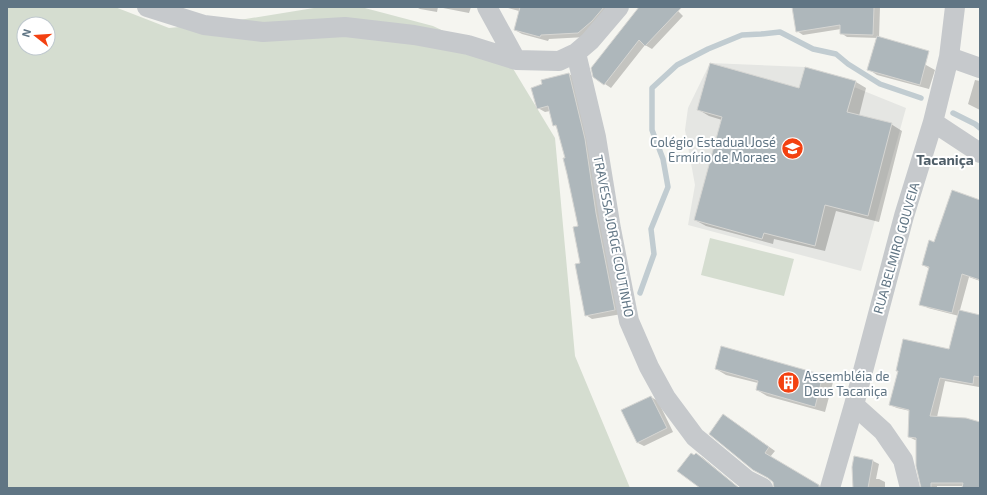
<svg xmlns="http://www.w3.org/2000/svg" width="987" height="495" viewBox="0 0 987 495" font-family="'Exo 2',sans-serif">
  <rect width="100%" height="100%" fill="#f5f5f0"/>
  <!-- built -->
  <path fill="#e5e6e3" d="M 710,63 L 805,67 L 842,77 L 854,87 L 906,108 L 861,271 L 688,225 L 695,185 L 685,130 L 688,108 Z"/>
  <!-- green -->
  <path fill="#d5ddd0" fill-rule="evenodd" d="M 7,7 L 115,7 L 169,28 L 221,23 L 320,7 L 361,7 L 433,26 L 509,62 L 555,138 L 575,356 L 630,488 L 7,488 ZM 24,24 L 48,24 L 48,48 L 24,48 Z
    M 710,238 L 794,259 L 784,296 L 701,275 Z"/>
  <!-- shadow -->
  <path fill="#0003" d="M 416,7 L 471,7 L 469,13 L 438,7 L 437,12 L 420,9 Z
    M 504,7 L 520,7 L 519,11 Z
    M 526,7 L 606,7 L 610,13 L 586,37 L 549,39 L 548,41 L 522,34 L 515,30 Z
    M 640,7 L 674,7 L 683,16 L 652,49 L 645,45 L 611,88 L 605,84 Z
    M 793,7 L 880,7 L 879,38 L 847,37 L 841,33 L 841,29 L 803,35 L 797,31 Z
    M 874,49 L 926,65 L 935,70 L 929,89 L 877,75 L 868,69 Z
    M 569,74 L 576,78 L 622,314 L 592,319 L 586,315 L 579,227 L 566,158 L 558,128 L 554,125 L 550,111 L 545,112 L 538,108 Z
    M 975,80 L 980,81 L 980,110 L 968,104 Z
    M 856,82 L 866,88 L 859,116 L 891,124 L 902,131 L 879,222 L 836,211 L 825,251 L 774,239 L 773,244 L 706,226 L 695,220 L 722,120 L 709,116 L 699,110 L 800,89 Z
    M 980,201 L 980,281 L 969,277 L 960,310 L 980,316 L 980,381 L 979,387 L 945,381 L 937,417 L 980,423 L 980,488 L 963,488 L 964,486 L 937,486 L 937,488 L 922,488 L 917,440 L 915,440 L 909,437 L 910,411 L 897,408 L 890,405 L 950,350 L 959,316 L 928,308 L 921,304 L 930,269 L 923,265 L 935,243 Z
    M 756,357 L 823,376 L 833,382 L 825,412 L 767,396 L 757,390 L 758,383 L 726,375 L 716,369 Z
    M 651,397 L 658,401 L 673,432 L 644,446 L 638,443 Z
    M 730,419 L 775,451 L 770,457 L 820,486 L 819,488 L 775,488 L 773,481 Z
    M 696,454 L 702,457 L 739,488 L 701,488 L 694,456 Z
    M 873,461 L 879,464 L 876,479 L 879,479 L 885,482 L 885,488 L 854,488 Z"/>
  <g fill="none" stroke-linecap="round" stroke-linejoin="round">
    <!-- stream -->
    <path stroke="#c1ccd1" stroke-width="5.5" d="M 953,113 L 975,124 L 980,128
      M 640,293 L 654,254 L 651,229 L 668,187 L 663,159 L 652,130 L 652,88 L 677,65 L 708,49 L 742,35 L 761,34 L 780,32 L 813,49 L 836,54 L 848,64 L 880,84 L 921,98"/>
  </g>
  <!-- building -->
  <path fill="#aeb7bb" stroke="#d6d6d3" d="M 520,7 L 604,7 L 592,21 L 578,33 L 541,35 L 540,37 L 514,30 Z
    M 639,7 L 682,7 L 645,46 L 639,40 L 604,85 L 593,77 L 591,68 Z
    M 792,7 L 874,7 L 873,35 L 840,34 L 840,25 L 796,32 Z
    M 877,36 L 929,51 L 920,85 L 867,70 Z
    M 710,63 L 799,88 L 805,67 L 856,81 L 847,112 L 892,123 L 868,216 L 825,205 L 815,246 L 764,233 L 762,239 L 694,220 L 722,117 L 697,110 Z
    M 569,73 L 585,139 L 596,213 L 615,310 L 585,316 L 575,264 L 580,263 L 573,227 L 578,226 L 567,174 L 563,158 L 565,158 L 556,125 L 553,126 L 548,106 L 537,109 L 531,88 L 542,84 L 541,80 Z
    M 952,190 L 980,200 L 980,280 L 962,274 L 952,313 L 919,305 L 929,267 L 922,265 L 929,240 L 934,242 Z
    M 959,310 L 980,315 L 980,377 L 974,376 L 973,384 L 940,378 L 930,416 L 966,418 L 980,422 L 980,488 L 962,488 L 963,483 L 931,483 L 931,488 L 921,488 L 916,466 L 916,438 L 908,437 L 909,410 L 889,405 L 898,371 L 896,371 L 903,339 L 949,349 Z
    M 721,346 L 823,375 L 815,407 L 756,390 L 758,381 L 715,369 Z
    M 651,396 L 667,428 L 637,443 L 621,410 Z
    M 723,414 L 769,447 L 765,453 L 819,485 L 819,488 L 774,488 L 773,482 L 768,478 L 753,470 L 709,434 Z
    M 691,453 L 694,455 L 696,453 L 739,488 L 700,488 L 677,471 Z
    M 854,456 L 873,460 L 868,488 L 853,488 L 852,467 Z"/>
  <g fill="none" stroke-linecap="round" stroke-linejoin="round">
    <!-- minor -->
    <path stroke="#c6c9cc" stroke-width="20" d="M 147,7 L 204,25 L 263,32 L 345,27 L 414,35 L 468,45 L 516,60 L 559,61 L 576,53 L 590,41 L 619,7
      M 487,7 L 516,60
      M 576,53 L 596,137 L 611,229 L 629,321 L 649,367 L 666,398 L 695,437 L 747,480 L 763,488
      M 949,57 L 980,68
      M 933,122 L 980,153
      M 854,405 L 883,431 L 903,460 L 910,488
      M 830,488 L 854,405 L 904,216 L 933,122 L 949,57 L 955,7"/>
  </g>
  <!-- icons -->
  <defs>
    <symbol id="school-disc" viewBox="-11 -11 22 22"><circle r="9.5" fill="#f34111" stroke="#fff"/><path d="M0-5L7-2L0 1L-7-2ZM-4 1L0 2.5L4 1V4Q0 6-4 4Z" fill="#fff"/></symbol>
    <symbol id="building-disc" viewBox="-11 -11 22 22"><circle r="9.5" fill="#f34111" stroke="#fff"/><path d="M-4-6H4V6H1V3H-1V6H-4ZM-2.5-4.3h1.7v1.8h-1.7ZM.8-4.3h1.7v1.8H.8ZM-2.5-1h1.7V.8h-1.7ZM.8-1h1.7V.8H.8Z" fill="#fff"/></symbol>
  </defs>
  <g fill-rule="evenodd">
    <use href="#school-disc" x="780" y="136" width="25" height="25"/>
    <use href="#building-disc" x="776" y="370" width="25" height="25"/>
  </g>
  <g text-anchor="middle" stroke-width="4" stroke-linejoin="round" paint-order="stroke">
    <!-- poi labels -->
    <g font-size="13" fill="#607584" stroke="#fff" text-anchor="end">
      <text x="776" y="147">Colégio Estadual José<tspan x="776" dy="15">Ermírio de Moraes</tspan></text>
      <text x="804" y="381" text-anchor="start">Assembléia de<tspan x="804" dy="15">Deus Tacaniça</tspan></text>
    </g>
    <!-- street labels -->
    <g font-size="13" fill="#607584" stroke="#fff">
      <text transform="translate(614 236) rotate(79)" y="5">TRAVESSA JORGE COUTINHO</text>
      <text transform="translate(896 248) rotate(-74)" y="5">RUA BELMIRO GOUVEIA</text>
    </g>
    <!-- neighbourhood labels -->
    <g font-size="14" font-weight="bold" fill="#4f5e68" stroke="#fff">
      <text x="945" y="165">Tacaniça</text>
    </g>
  </g>
  <!-- border -->
  <rect width="987" height="495" fill="none" stroke="#607584" stroke-width="16"/>
  <!-- north arrow -->
  <g transform="translate(36 36) rotate(287)"><circle r="19" fill="#ffffff" stroke="#bfc8ce"/>
  <path d="M0-3L7 15L0 10L-7 15Z" fill="#f34111"/>
  <text y="-6" font-size="11" font-weight="bold" text-anchor="middle" fill="#607584">N</text>
  </g>
</svg>
